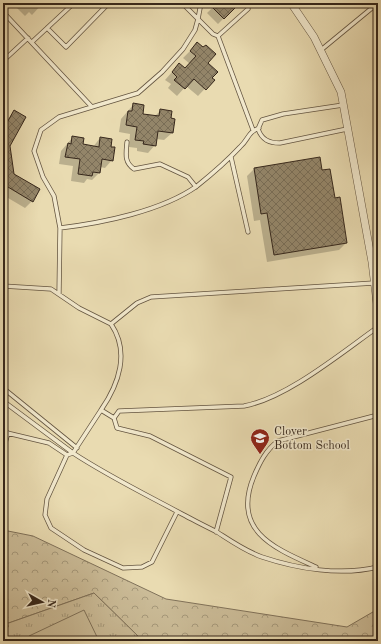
<svg xmlns="http://www.w3.org/2000/svg" width="381" height="644" viewBox="0 0 381 644" font-family="'Old Standard TT',serif">
  <defs>
    <pattern id="forest-crowns" width="20" height="18" patternUnits="userSpaceOnUse"><rect width="20" height="18" fill="#cbbc98"/><path d="M2 6a3 3 0 1 1 6 0M12 15a3 3 0 1 1 6 0" fill="none" stroke="#a6997b"/></pattern>
    <pattern id="park-tufts" width="24" height="20" patternUnits="userSpaceOnUse"><rect width="24" height="20" fill="#cbbc98"/><path d="M3 7l-1-3M5 7V3M7 7l1-3M15 17l-1-3M17 17v-4M19 17l1-3" fill="none" stroke="#a6997b"/></pattern>
    <pattern id="building-cross-hatch" width="8" height="8" patternUnits="userSpaceOnUse"><rect width="8" height="8" fill="#938569"/><path d="M0 0l8 8M0 8l8-8" fill="none" stroke="#796d56"/></pattern>
  </defs>
  <rect width="100%" height="100%" fill="#e9dbb1"/>
  <filter id="stains"><feTurbulence type="fractalNoise" baseFrequency=".005" numOctaves="4"/><feColorMatrix values="0 0 0 0 .2 0 0 0 0 .09 0 0 0 0 .02 0 0 0 .5 -.17"/></filter>
  <radialGradient id="worn" r=".72"><stop offset=".6" stop-color="#630" stop-opacity="0"/><stop offset="1" stop-color="#630" stop-opacity=".3"/></radialGradient>
  <!-- forest -->
  <path fill="url(#forest-crowns)" stroke="#80725a" d="M 3,530 L 33,536 L 166,599 L 347,627 L 378,609 L 378,641 L 143,641 L 94,593 L 3,625 Z"/>
  <!-- park -->
  <path fill="url(#park-tufts)" stroke="#80725a" d="M 94,593 L 143,641 L 3,641 L 3,625 Z"/>
  <!-- pitch -->
  <path fill="#cbbc98" stroke="#80725a" d="M 84,610 L 99,641 L 32,641 L 29,636 Z"/>
  <!-- shadow -->
  <path fill="#0003" d="M 12,3 L 43,3 L 32,15 L 29,12 L 25,16 Z
    M 217,3 L 239,3 L 218,24 L 207,13 Z
    M 198,43 L 213,80 L 198,96 L 186,86 L 177,96 L 168,88 L 171,84 L 165,80 L 172,72 L 185,69 L 190,64 L 183,58 Z
    M 133,105 L 142,115 L 154,117 L 161,110 L 170,119 L 172,133 L 164,140 L 156,139 L 155,145 L 148,153 L 137,151 L 137,148 L 129,147 L 130,134 L 119,132 L 121,119 Z
    M 14,111 L 9,146 L 13,174 L 32,201 L 25,208 L 3,195 L 3,126 Z
    M 73,137 L 82,145 L 93,147 L 100,138 L 110,147 L 112,160 L 105,168 L 100,167 L 99,173 L 92,180 L 87,179 L 84,183 L 71,181 L 73,166 L 59,164 L 61,151 Z
    M 254,169 L 334,199 L 346,243 L 339,250 L 267,262 L 260,220 L 254,221 L 247,176 Z"/>
  <!-- building -->
  <path fill="url(#building-cross-hatch)" stroke="#36271b" d="M 216,3 L 240,3 L 224,19 L 212,7 Z
    M 197,42 L 203,47 L 206,45 L 216,54 L 208,63 L 218,72 L 212,78 L 215,80 L 206,90 L 194,79 L 185,89 L 174,80 L 177,77 L 172,72 L 179,63 L 185,68 L 196,56 L 190,51 Z
    M 133,103 L 144,105 L 143,114 L 159,116 L 160,109 L 172,111 L 171,118 L 175,119 L 173,133 L 158,131 L 156,146 L 143,144 L 144,141 L 135,140 L 137,127 L 126,125 L 128,111 L 132,111 Z
    M 14,110 L 26,117 L 10,146 L 14,174 L 40,189 L 33,202 L 3,184 L 3,130 Z
    M 72,136 L 84,138 L 83,144 L 99,147 L 100,137 L 112,139 L 111,147 L 115,147 L 113,161 L 102,159 L 100,173 L 93,172 L 92,176 L 78,174 L 80,159 L 65,157 L 68,143 L 71,144 Z
    M 320,157 L 322,170 L 330,169 L 335,198 L 340,197 L 347,243 L 274,255 L 267,213 L 261,214 L 254,168 Z"/>
  <g fill="none" stroke-linecap="round" stroke-linejoin="round">
    <defs>
      <path id="service" d="M 201,3 L 198,19 L 213,34 L 218,36 L 248,9
        M 3,12 L 92,107
        M 47,28 L 66,47 L 109,3
        M 218,36 L 253,130
        M 32,42 L 74,3
        M 321,50 L 378,3
        M 3,61 L 28,38
        M 343,105 L 283,114 L 262,120 L 258,129 C 262,140 269,143 280,143 L 347,129
        M 127,142 C 126,154 124,162 134,169 L 160,164 L 188,177 L 196,187
        M 231,157 L 248,232
        M 60,228 L 54,196 L 43,177 L 34,151 L 41,130 L 59,117 L 138,93 L 162,72 L 183,49 L 195,30 L 198,19 L 182,3
        M 3,286 L 51,289 L 79,308 L 111,324
        M 59,294 L 60,228 C 102,223 162,211 197,186 C 212,174 227,161 240,147 C 249,139 247,133 259,128
        M 3,388 L 77,448
        M 3,401 L 73,453 L 101,410 L 114,418 L 117,428 L 150,436 L 231,477 L 216,532
        M 101,410 C 119,384 130,352 111,324 L 137,303 L 151,297 L 374,283
        M 114,418 L 119,411 L 244,406 C 287,398 341,353 378,327
        M 3,432 L 49,443 L 67,455
        M 3,450 L 8,433
        M 177,512 L 152,562 L 142,567 L 123,568 L 84,550 L 51,528 L 45,515 L 47,499 L 67,455 L 73,453 C 108,476 145,494 182,514 C 193,520 205,526 217,532 C 231,541 245,551 262,557 C 298,569 341,576 378,567
        M 316,567 C 274,548 231,531 254,476 C 260,462 266,450 278,441 L 378,415
        M 3,628 L 6,626"/>
      <path id="minor" d="M 291,3 L 314,37 L 341,92 L 372,262 L 378,312"/>
    </defs>
    <!-- service casing -->
    <use href="#service" stroke="#635440" stroke-width="5"/>
    <!-- minor casing -->
    <use href="#minor" stroke="#635440" stroke-width="8"/>
    <!-- service -->
    <use href="#service" stroke="#f1e8cc" stroke-width="3.5"/>
    <!-- minor -->
    <use href="#minor" stroke="#f1e8cc" stroke-width="7"/>
  </g>
  <!-- icons -->
  <defs>
    <symbol id="school-pin" viewBox="-11 -11 22 30"><path d="M0 17L-7.5 6A9.5 9.5 0 1 1 7.5 6Z" fill="#8f2418" stroke="#f1e8cc"/><path d="M0-5L7-2L0 1L-7-2ZM-4 1L0 2.5L4 1V4Q0 6-4 4Z" fill="#fff"/></symbol>
  </defs>
  <g fill-rule="evenodd">
    <use href="#school-pin" x="249" y="427" width="22" height="30"/>
  </g>
  <g text-anchor="middle" stroke-width="3" stroke-linejoin="round" paint-order="stroke">
    <!-- poi labels -->
    <g font-size="12" fill="#36271b" stroke="#f1e8cc" text-anchor="start">
      <text x="274" y="435">Clover<tspan x="274" dy="14">Bottom School</tspan></text>
    </g>
  </g>
  <!-- margin -->
  <rect width="381" height="644" fill="none" stroke="#e9dbb1" stroke-width="16"/>
  <rect x="4" y="4" width="373" height="636" fill="none" stroke="#36271b" stroke-width="2"/>
  <rect x="8" y="8" width="365" height="628" fill="none" stroke="#36271b"/>
  <!-- north arrow -->
  <g transform="translate(42 602) rotate(98)" stroke="#f1e8cc" stroke-width="3" paint-order="stroke">
  <path d="M0-3L7 15L0 10L-7 15Z" fill="#36271b"/>
  <text y="-6" font-size="11" font-weight="bold" text-anchor="middle" fill="#36271b">N</text>
  </g>
  <rect width="100%" height="100%" filter="url(#stains)"/>
  <rect width="100%" height="100%" fill="url(#worn)"/>
</svg>
